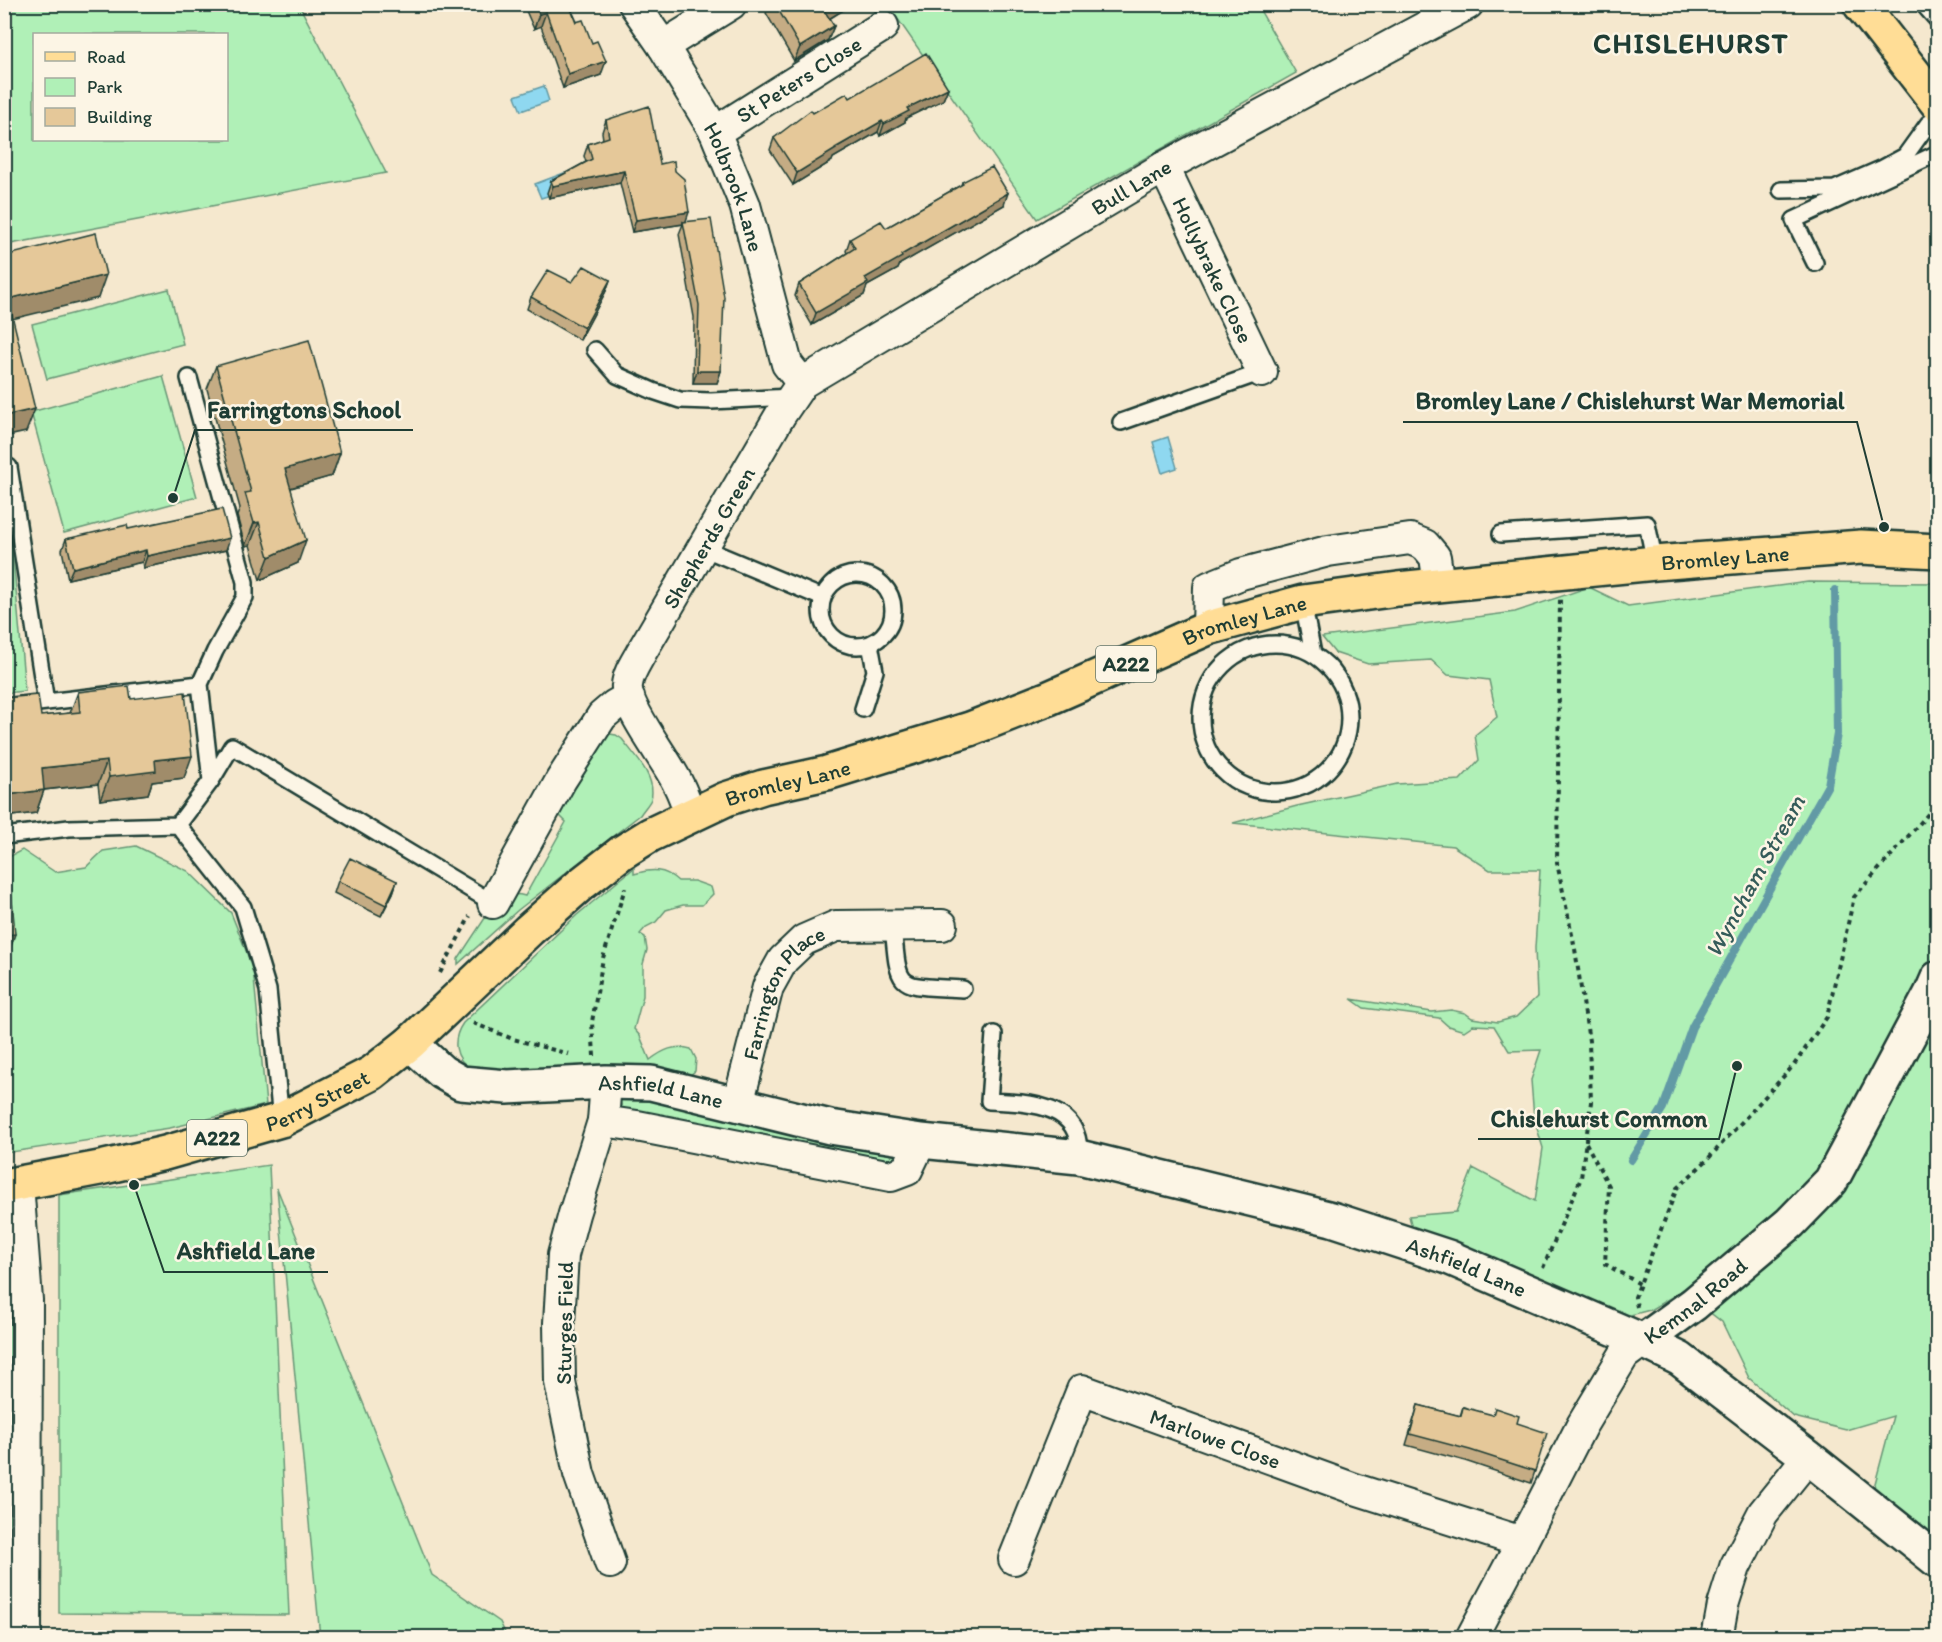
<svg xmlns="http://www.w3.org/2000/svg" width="1942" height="1642" viewBox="0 0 1942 1642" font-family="Itim,sans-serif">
  <rect width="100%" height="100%" fill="#f5e8ce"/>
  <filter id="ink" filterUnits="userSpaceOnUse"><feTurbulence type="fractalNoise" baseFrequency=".0167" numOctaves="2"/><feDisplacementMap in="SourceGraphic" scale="12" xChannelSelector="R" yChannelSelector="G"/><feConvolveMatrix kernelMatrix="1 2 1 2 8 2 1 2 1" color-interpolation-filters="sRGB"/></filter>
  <g filter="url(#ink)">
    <!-- green -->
    <path fill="#b0f0b7" stroke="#689676" stroke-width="1.5" fill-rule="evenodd" d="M 5,4 L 299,5 L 386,173 L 5,245 ZM 34,34 L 226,34 L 226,140 L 34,140 Z
      M 888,5 L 1257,5 L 1296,73 L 1037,219 Z
      M 169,289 L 183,344 L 47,379 L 32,324 Z
      M 163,376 L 197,497 L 64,533 L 31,412 Z
      M 5,528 L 12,545 L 25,691 L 5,693 Z
      M 1808,582 L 1937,583 L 1937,1539 L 1873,1491 L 1893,1416 L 1846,1430 L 1794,1417 L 1749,1378 L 1722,1322 L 1682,1291 L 1650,1310 L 1619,1318 L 1413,1232 L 1409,1216 L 1456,1212 L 1473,1168 L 1535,1201 L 1543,1148 L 1534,1118 L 1531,1080 L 1541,1050 L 1509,1051 L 1494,1026 L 1473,1025 L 1464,1031 L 1448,1026 L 1439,1018 L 1364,1008 L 1351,999 L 1432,1012 L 1451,1010 L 1465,1013 L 1472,1018 L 1498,1022 L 1516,1017 L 1537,997 L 1535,948 L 1540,870 L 1490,870 L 1453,846 L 1233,823 L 1297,806 L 1397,784 L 1460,780 L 1479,760 L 1475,735 L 1497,717 L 1489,680 L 1448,675 L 1431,660 L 1368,664 L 1335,653 L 1322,637 L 1515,612 L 1589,587 L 1628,606 Z
      M 604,733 L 616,735 L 622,739 C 634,755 657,777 651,799 C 649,804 643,810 640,815 L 518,910 L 458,964 L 458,959 L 485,918 L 491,919 C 499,903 504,890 525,896 L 566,822 L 556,812 Z
      M 136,846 L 188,871 L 231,913 L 253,968 L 266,1105 L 170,1128 L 5,1153 L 4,952 L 9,951 L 5,859 L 22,850 L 55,872 L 86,867 L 103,851 Z
      M 634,868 L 634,874 C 652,869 664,868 678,881 L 694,881 L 711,887 L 713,894 L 702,905 L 683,905 L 666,910 L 656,922 L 646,927 L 640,934 L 645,937 L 647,950 L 643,964 L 643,996 L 634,1029 L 640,1036 L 650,1060 C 663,1050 675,1044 691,1049 L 696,1059 L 695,1071 L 689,1076 L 472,1069 C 453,1059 452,1039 463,1023 L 577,915 Z
      M 623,1095 L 640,1095 L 892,1152 L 896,1157 L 895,1164 L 622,1109 L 620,1100 Z
      M 269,1165 L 289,1615 L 59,1613 L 59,1195 Z
      M 277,1188 L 432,1575 L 500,1622 L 507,1637 L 320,1637 Z
      M 15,1191 L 9,1638 L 4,1637 L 4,1192 Z"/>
    <!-- water -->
    <path fill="#8fd8f0" stroke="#629aa5" stroke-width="1.5" d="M 544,86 L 549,101 L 521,111 L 515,96 Z
      M 564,173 L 569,189 L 541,198 L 535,184 Z
      M 1168,437 L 1177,468 L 1162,473 L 1153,442 Z"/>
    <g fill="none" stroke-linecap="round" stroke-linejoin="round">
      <!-- stream -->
      <path stroke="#629aa5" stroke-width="8" d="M 1631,1160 L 1663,1108 L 1692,1027 L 1828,785 L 1837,734 L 1835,590"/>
      <defs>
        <path id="lane" d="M 1923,4 L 1938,21
          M 1781,190 L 1835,189 L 1881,169 L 1905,156 L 1928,124 L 1938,117
          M 1815,263 L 1794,220 L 1938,153
          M 595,350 L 617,375 L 653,391 L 680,400 L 711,401 L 792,397
          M 189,378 L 245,582 L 245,597 L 215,651 L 200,684
          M 1121,422 L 1262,372
          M 9,467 L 46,702
          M 1501,534 L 1647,524 L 1655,563
          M 703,548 L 823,598
          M821 610a36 36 0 1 1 72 0a36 36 0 1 1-72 0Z
          M 1303,602 L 1313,654
          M1201 718a74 74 0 1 1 148 0a74 74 0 1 1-148 0Z
          M 4,707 L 200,684 L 211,781 L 178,825 L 69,828 L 4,836
          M 863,709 L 875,671 L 870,644
          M 211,781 L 232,746 L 493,903
          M 178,825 L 243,907 L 268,990 L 281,1120
          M 893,925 C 899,993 896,985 963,989
          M 994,1034 L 989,1101 C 1029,1103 1082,1103 1079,1157"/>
        <g id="street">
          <path id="s1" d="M 634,4 L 663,46 L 715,132 L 745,205 L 787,364 L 802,383"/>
          <path d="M 663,46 L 731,4"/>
          <path id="s2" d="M 715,132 L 883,26"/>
          <path id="s3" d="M 1164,167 L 1262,372"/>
          <path d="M 1208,628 L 1209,587 L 1241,574 L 1328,551 L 1410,539 L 1425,545 L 1435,557 L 1439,585"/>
          <path id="s4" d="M 691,814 C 686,804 683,793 678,784 C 668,761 624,707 627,685 C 628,673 637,661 642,651 L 781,414 L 802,383 L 1164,167 L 1468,4"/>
          <path d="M 493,903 L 561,780 L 602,716 L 615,705 L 629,697"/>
          <path d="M 606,1082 L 603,1121 L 574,1214 L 563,1255 L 559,1323 L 560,1382 L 579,1474 L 610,1563"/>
          <path id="s5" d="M 738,1104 L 768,987 L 783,960 L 804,940 L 836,926 L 942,925"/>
          <path d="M 603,1121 L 637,1126 L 891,1176 L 907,1170 L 921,1141"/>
          <path d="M 18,1184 L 27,1300 L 26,1638"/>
          <path id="s6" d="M 1014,1559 L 1082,1390 L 1355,1489 L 1522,1542"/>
          <path d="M 1471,1638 L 1522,1542 L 1582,1425 L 1624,1355 L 1643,1341"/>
          <path d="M 1717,1638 L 1723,1605 L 1735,1567 L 1763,1513 L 1808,1457"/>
        </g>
        <g id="secondary">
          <path id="s7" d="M 410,1043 L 442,1072 L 461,1083 L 507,1087 L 606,1082 L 651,1083 L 830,1127 L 921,1141 L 1079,1157 L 1332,1219 L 1448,1257 L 1643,1341 L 1680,1359 L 1808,1457 L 1938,1561"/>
          <path id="s8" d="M 1643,1341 L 1694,1304 L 1790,1223 L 1831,1181 L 1931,994 L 1938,978"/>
        </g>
        <g id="primary">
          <path d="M 1860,4 L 1938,104"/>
          <path id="s9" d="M 4,1186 L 100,1168 L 165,1153 L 281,1120 L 372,1073 L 410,1043 L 529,930 L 580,885 L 621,853 L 650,835 L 726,799 L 763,787 L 827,773 L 970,729 L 1049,698 L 1208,628 L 1303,602 L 1398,589 L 1655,563 L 1861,547 L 1938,551"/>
        </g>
      </defs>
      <!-- lane casing -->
      <use href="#lane" stroke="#1f3d34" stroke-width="20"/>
      <!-- street casing -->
      <use href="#street" stroke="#1f3d34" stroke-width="34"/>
      <!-- secondary casing -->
      <use href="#secondary" stroke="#1f3d34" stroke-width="38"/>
      <!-- primary casing -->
      <use href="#primary" stroke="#1f3d34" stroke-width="38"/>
      <!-- path -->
      <path stroke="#1f3d34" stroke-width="4" stroke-dasharray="4.5 4.5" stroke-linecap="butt" d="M 440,973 L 470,916
        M 473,1023 L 513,1039 L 569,1054
        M 594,1056 L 592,1022 L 603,958 L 625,888
        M 1586,1143 L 1609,1186 L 1605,1264 L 1640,1284
        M 1543,1268 L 1581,1178 L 1591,1102 L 1589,1041 L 1575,949 L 1557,863 L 1560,599
        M 1637,1307 L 1635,1297 L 1677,1188 L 1706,1161 L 1794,1065 L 1827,1017 L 1854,897 L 1929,813 L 1938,794"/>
      <!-- lane -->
      <use href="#lane" stroke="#fcf5e5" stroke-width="15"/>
      <!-- street -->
      <use href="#street" stroke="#fcf5e5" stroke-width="30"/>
      <!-- secondary -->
      <use href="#secondary" stroke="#fcf5e5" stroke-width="33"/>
      <!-- primary -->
      <use href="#primary" stroke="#ffdd96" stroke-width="33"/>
    </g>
    <!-- wall -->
    <path fill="#c5ac84" stroke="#1f3d34" stroke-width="1.5" d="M 523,4 L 569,4 L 601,75 L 563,88 L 541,26 L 534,29 Z
      M 770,4 L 853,4 L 829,19 L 834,26 L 828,40 L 794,61 L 766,13 Z
      M 948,88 L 943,100 L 906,118 L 905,122 L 880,136 L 878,132 L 833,158 L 832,161 L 793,185 L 770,150 L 774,138 L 813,113 L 850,98 Z
      M 606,120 L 660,164 L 675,171 L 686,222 L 721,371 L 717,383 L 693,383 L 694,317 L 679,234 L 683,224 L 632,232 L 620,183 L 549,198 L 547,193 L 551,181 L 586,162 L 584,156 L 588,144 L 603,139 L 602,132 Z
      M 962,182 L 1004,205 L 900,264 L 898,269 L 867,286 L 864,295 L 812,325 L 795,296 L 799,284 L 847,253 L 846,251 L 850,239 L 886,228 L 961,185 Z
      M 610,280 L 606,291 L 580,340 L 527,309 L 531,297 L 572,282 Z
      M 216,366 L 340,453 L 332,476 L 291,488 L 298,563 L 260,580 L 250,545 L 245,546 L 237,516 L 240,508 L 207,389 Z
      M 128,529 L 226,550 L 143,568 L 142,562 L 68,579 L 62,550 L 66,539 Z
      M 78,692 L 131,699 L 184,778 L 152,782 L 148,794 L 100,800 L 98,784 L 44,790 L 36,813 L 4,817 L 4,698 L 41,716 L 70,713 Z
      M 338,881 L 397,881 L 393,893 L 381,916 L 334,893 Z
      M 1418,1405 L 1460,1416 L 1463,1407 L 1517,1423 L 1535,1471 L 1531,1483 L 1465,1461 L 1406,1445 Z"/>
    <!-- shaded-wall -->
    <path fill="#a08c6b" stroke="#1f3d34" stroke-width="1.5" d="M 834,4 L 853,4 L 819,25 L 824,10 Z
      M 546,12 L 541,26 L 534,29 L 539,14 Z
      M 834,26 L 828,40 L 794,61 L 800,47 Z
      M 606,61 L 601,75 L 563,88 L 568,74 Z
      M 948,88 L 943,100 L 906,118 L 905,122 L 880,136 L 884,124 L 907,108 Z
      M 882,121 L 878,132 L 833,158 L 832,161 L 793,185 L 797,173 L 835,148 Z
      M 624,171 L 620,183 L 549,198 L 553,186 Z
      M 1008,193 L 1004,205 L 900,264 L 898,269 L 867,286 L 864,295 L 812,325 L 816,313 L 865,278 L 901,255 Z
      M 689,212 L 685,224 L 683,222 L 683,224 L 632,232 L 636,220 Z
      M 106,275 L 98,298 L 4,321 L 8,299 Z
      M 610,280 L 606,291 L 580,340 L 584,328 Z
      M 697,371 L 721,371 L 717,383 L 693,383 Z
      M 35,409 L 26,432 L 4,437 L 4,416 Z
      M 340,453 L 332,476 L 276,492 L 285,469 Z
      M 259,522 L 250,545 L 245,546 L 254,523 Z
      M 230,538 L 226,550 L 143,568 L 147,556 Z
      M 306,540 L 298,563 L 260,580 L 269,557 Z
      M 146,550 L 142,562 L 68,579 L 73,568 Z
      M 192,756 L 184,778 L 152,782 L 148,794 L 100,800 L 109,777 L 155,760 Z
      M 107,761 L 98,784 L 33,791 L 42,768 Z
      M 44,790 L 36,813 L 4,817 L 4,803 L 7,795 Z
      M 397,881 L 393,893 L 381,916 L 386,905 Z
      M 15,934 L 9,952 L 4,952 L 4,935 Z"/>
    <!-- building -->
    <path fill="#e5c899" stroke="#1f3d34" stroke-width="1.5" d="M 535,4 L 569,4 L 576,22 L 583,20 L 592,43 L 597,41 L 606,61 L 568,74 L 546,12 L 539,14 Z
      M 775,4 L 834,4 L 824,10 L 834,26 L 800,47 Z
      M 926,53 L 948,88 L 907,108 L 909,111 L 884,124 L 882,121 L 835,148 L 836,149 L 797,173 L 774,138 L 811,110 L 813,113 L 847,93 L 850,98 Z
      M 649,106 L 660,164 L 674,161 L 675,171 L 684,179 L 689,212 L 636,220 L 624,171 L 553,186 L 551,181 L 592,159 L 588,144 L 609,137 L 606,120 Z
      M 992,167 L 1008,193 L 901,255 L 902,257 L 865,278 L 868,283 L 816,313 L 799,284 L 855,248 L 850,239 L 881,221 L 886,228 L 963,184 L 962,182 Z
      M 711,219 L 724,297 L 721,371 L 697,371 L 699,305 L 683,222 Z
      M 96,233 L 106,275 L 8,299 L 35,409 L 4,416 L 4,256 Z
      M 584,266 L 610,280 L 584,328 L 531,297 L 548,270 L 572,282 Z
      M 309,340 L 340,453 L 285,469 L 306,540 L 269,557 L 259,522 L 254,523 L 245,493 L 251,492 L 216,366 Z
      M 4,484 L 6,502 L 4,502 Z
      M 222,509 L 230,538 L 147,556 L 146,550 L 73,568 L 66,539 L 127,525 L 128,529 Z
      M 129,686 L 131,699 L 185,692 L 192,756 L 155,760 L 156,771 L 109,777 L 107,761 L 42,768 L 44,790 L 7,795 L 4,769 L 4,698 L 38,695 L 41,716 L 80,712 L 78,692 Z
      M 4,844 L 7,844 L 15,934 L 4,935 Z
      M 350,858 L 397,881 L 386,905 L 338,881 Z
      M 1418,1405 L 1461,1416 L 1463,1407 L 1493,1415 L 1495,1408 L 1519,1416 L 1517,1423 L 1547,1433 L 1535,1471 L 1470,1450 L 1410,1434 Z"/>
  </g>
  <g text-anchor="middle" stroke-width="5" stroke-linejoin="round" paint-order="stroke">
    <!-- shield labels -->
    <g fill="#fcf5e5" stroke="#617469" stroke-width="1.5">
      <rect x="1096" y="646" width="60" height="36" rx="4.5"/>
      <rect x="187" y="1120" width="60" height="36" rx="4.5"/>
    </g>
    <g font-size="21" font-weight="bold" fill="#1f3d34">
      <text x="1126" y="671">A222</text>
      <text x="217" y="1145">A222</text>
    </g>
    <!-- street labels -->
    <g font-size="22" fill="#1f3d34" stroke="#fcf5e5">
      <text dy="8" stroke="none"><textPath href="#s2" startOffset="99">St Peters Close</textPath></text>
      <text dy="8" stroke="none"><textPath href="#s1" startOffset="210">Holbrook Lane</textPath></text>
      <text dy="8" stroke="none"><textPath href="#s4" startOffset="878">Bull Lane</textPath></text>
      <text dy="8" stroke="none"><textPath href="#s3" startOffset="114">Hollybrake Close</textPath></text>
      <text dy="8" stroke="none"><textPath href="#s4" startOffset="314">Shepherds Green</textPath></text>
      <text dy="8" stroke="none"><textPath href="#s9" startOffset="1874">Bromley Lane</textPath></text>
      <text dy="8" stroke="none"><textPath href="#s9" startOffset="1388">Bromley Lane</textPath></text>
      <text dy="8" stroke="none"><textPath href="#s9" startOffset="902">Bromley Lane</textPath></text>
      <text dy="8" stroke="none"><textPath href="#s5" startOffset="124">Farrington Place</textPath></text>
      <text dy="8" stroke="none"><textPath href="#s7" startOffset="266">Ashfield Lane</textPath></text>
      <text dy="8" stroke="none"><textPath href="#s9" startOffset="326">Perry Street</textPath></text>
      <text dy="8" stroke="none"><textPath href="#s7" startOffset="1094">Ashfield Lane</textPath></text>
      <text dy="8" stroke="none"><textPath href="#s8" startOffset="66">Kemnal Road</textPath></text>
      <text transform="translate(564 1323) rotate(-89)" y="8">Sturges Field</text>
      <text dy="8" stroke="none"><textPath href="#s6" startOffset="324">Marlowe Close</textPath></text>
    </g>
    <!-- water labels -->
    <g font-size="24" font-style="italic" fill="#355c5a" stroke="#fcf5e5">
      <text transform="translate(1755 876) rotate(-61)" y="8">Wyncham Stream</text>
    </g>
    <!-- district labels -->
    <g font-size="28" font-weight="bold" letter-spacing="1.5" fill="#1f3d34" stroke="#fcf5e5">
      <text x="1691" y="53">CHISLEHURST</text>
    </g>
  </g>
  <!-- callouts -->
  <path fill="none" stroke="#1f3d34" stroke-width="2" d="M1884 527L1857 422H1403M173 498L195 430H413M1737 1066L1719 1139H1478M134 1185L164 1272H328"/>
  <g fill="#1f3d34" stroke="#fcf5e5" stroke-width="2">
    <circle cx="1884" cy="527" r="6"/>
    <circle cx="173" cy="498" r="6"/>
    <circle cx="1737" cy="1066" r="6"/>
    <circle cx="134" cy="1185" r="6"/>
  </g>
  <g font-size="24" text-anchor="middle" font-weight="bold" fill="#1f3d34" stroke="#fcf5e5" stroke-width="5" stroke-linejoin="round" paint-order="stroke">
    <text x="1630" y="409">Bromley Lane / Chislehurst War Memorial</text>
    <text x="304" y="418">Farringtons School</text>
    <text x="1599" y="1127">Chislehurst Common</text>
    <text x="246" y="1259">Ashfield Lane</text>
  </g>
  <!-- margin -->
  <rect width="1942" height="1642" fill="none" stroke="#fcf5e5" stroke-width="24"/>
  <rect x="12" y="12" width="1918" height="1618" fill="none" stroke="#1f3d34" stroke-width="2" filter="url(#ink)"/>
  <!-- legend -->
  <rect x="33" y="33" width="195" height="108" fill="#fcf5e5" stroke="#a4ab9e" stroke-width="1.5"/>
  <rect x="45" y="52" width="30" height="9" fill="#ffdd96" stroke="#a4ab9e" stroke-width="1.5"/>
  <text x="87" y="63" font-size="18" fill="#1f3d34">Road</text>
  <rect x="45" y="78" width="30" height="18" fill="#b0f0b7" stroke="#a4ab9e" stroke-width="1.5"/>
  <text x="87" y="93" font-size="18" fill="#1f3d34">Park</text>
  <rect x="45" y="108" width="30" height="18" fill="#e5c899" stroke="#a4ab9e" stroke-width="1.5"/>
  <text x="87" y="123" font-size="18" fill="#1f3d34">Building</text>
</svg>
